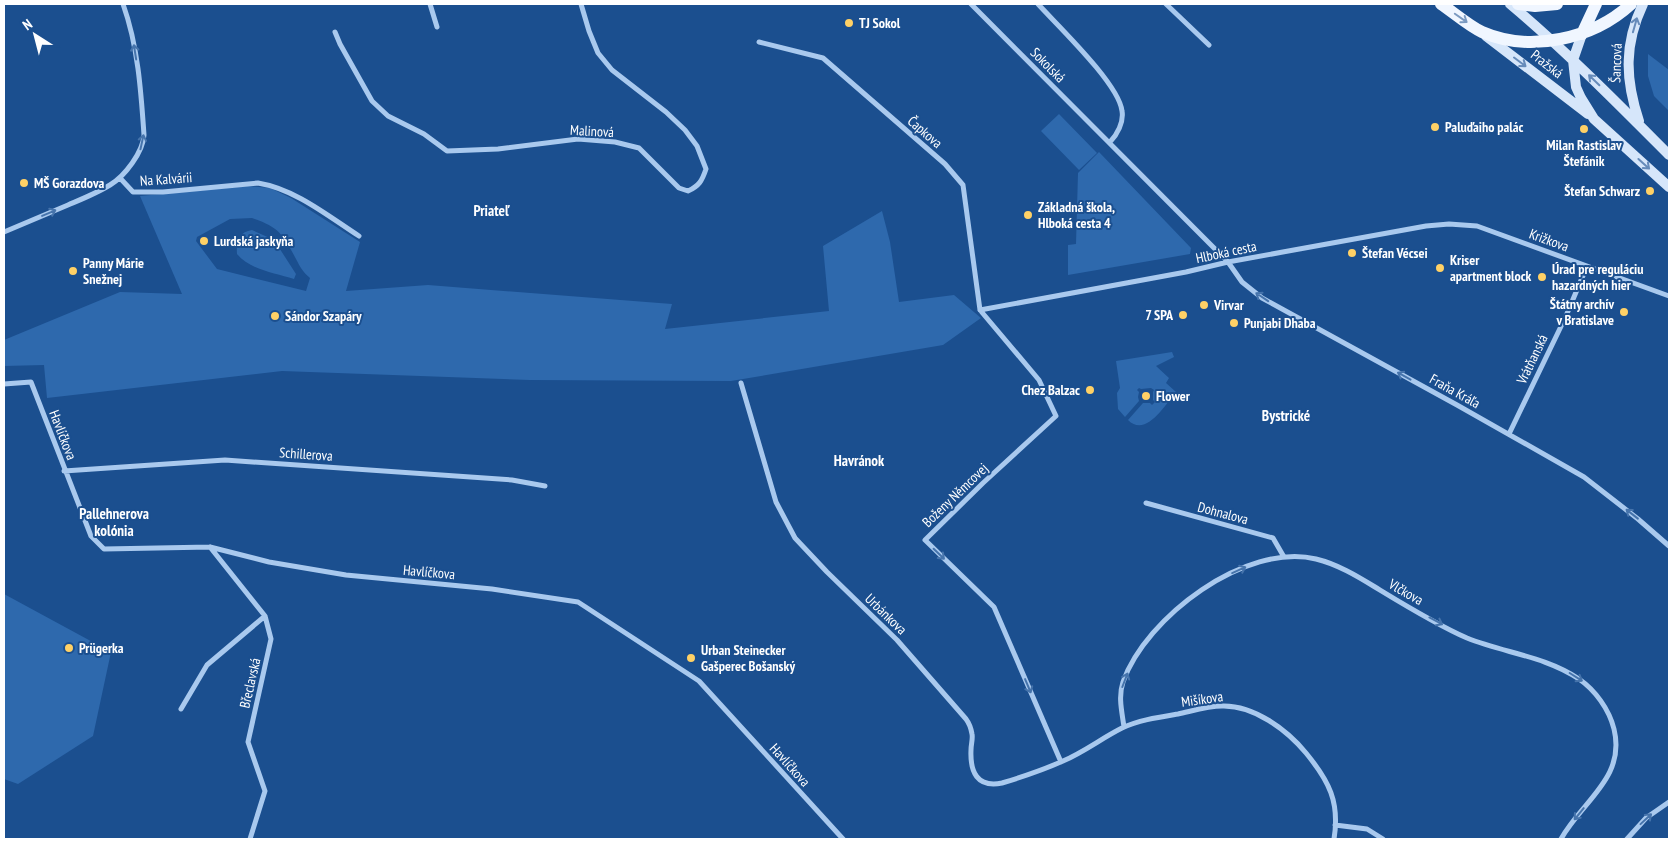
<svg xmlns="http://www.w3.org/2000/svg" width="1673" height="843" viewBox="0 0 1673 843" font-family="'PT Sans Narrow',sans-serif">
  <rect width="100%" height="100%" fill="#1b4f8f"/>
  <!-- green -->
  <path fill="#2e69ad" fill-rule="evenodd" d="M 1648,54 L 1669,70 L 1669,111 L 1654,96 L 1648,76 Z
    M 1059,114 L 1097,153 L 1079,170 L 1041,131 Z
    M 1099,152 L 1191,248 L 1190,254 L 1068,275 L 1068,245 L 1076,244 L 1078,173 Z
    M 248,186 L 270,188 L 291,198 L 360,242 L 346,291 L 428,285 L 672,304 L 665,329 L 829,311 L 823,246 L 882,211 L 890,242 L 899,302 L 954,295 L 981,318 L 943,345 L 731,381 L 530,380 L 282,371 L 47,398 L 44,365 L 4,366 L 4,340 L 120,292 L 182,294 L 140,196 ZM 252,218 C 279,227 283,234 296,259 C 300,267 303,272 310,278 L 306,291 L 217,269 L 196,241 L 197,237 L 230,219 Z
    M 252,230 L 272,239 L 276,243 L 296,274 L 294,279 C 275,273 250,270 237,254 C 236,241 239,232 252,230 Z
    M 1172,352 L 1174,357 L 1156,366 L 1169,378 L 1166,383 L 1176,392 C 1165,405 1146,438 1128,420 L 1143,403 L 1150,403 L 1152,405 L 1155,402 L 1153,400 L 1153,392 L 1154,390 L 1151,388 L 1141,389 L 1139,388 L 1137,390 L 1139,392 L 1138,397 L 1139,401 L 1125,417 L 1118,409 L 1117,393 L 1120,388 L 1116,361 Z
    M 4,594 L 111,652 L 93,736 L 18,784 L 4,779 Z"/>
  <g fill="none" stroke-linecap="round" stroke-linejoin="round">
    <!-- street -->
    <path stroke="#a9c9ee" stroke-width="5" d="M 430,4 L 437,27
      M 971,4 L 1228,262 L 1242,282 L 1262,298 L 1457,405 L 1584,477 L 1638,519 L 1669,546
      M 1038,4 C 1058,26 1119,84 1122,111 C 1124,122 1117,135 1110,142
      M 1166,4 L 1209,45
      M 335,32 L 340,44 L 372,101 L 388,116 L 424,134 L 447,151 L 498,149 L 578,139 L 615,142 L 639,148 L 679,188 L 688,191 C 699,186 702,181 706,169 L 697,146 L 685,130 L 666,112 L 612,70 L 598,53 L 589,31 L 581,4
      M 759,42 L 823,58 L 945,164 L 963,185 L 980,310
      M 120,178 L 133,192 L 163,192 L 258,183 C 295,189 328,216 359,236
      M 4,232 C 25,223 47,214 68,205 C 82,199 97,193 110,185 C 125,176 143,152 144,135 C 141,91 138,46 123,4
      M 980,310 L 1186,272 L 1228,262 L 1426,226 L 1449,224 L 1477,226 L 1669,296
      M 980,310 L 1039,380 L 1056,416 L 983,483 L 925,540 L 994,607 L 1061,762
      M 741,383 L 776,502 L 795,538 L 827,572 L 897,640 L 966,719 C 969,723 971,728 972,734 C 973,739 971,744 971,750 C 970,772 977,788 1002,783 C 1022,777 1043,770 1063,761 C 1084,752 1102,738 1122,728 C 1139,720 1160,717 1178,714 C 1192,711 1208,706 1222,706 C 1254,705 1287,730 1306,753 C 1329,781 1340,802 1334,839
      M 4,384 L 31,382 L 91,536 L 104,549 L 210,547 L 269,562 L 346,575 L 492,589 L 578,602 L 699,681 L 843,839
      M 1509,434 L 1566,316 L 1587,266
      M 64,471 L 225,460 L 512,480 L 545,486
      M 1146,503 L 1273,538 L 1284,557
      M 210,547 L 265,616 L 271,639 L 248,742 L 265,791 L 250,839
      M 181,709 L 207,665 L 265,616
      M 1124,727 C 1122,712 1118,697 1123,682 C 1146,617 1246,542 1316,559 C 1337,564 1357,576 1375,587 C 1403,604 1437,625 1467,638 C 1504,653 1545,656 1579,679 C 1595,690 1609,709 1614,729 C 1626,778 1582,801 1561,839
      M 1335,825 L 1367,829 L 1383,839
      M 1627,839 L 1646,818 L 1669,802"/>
    <!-- secondary -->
    <path stroke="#d6e6fa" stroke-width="10" d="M 1510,4 C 1566,51 1617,103 1669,155
      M 1582,34 L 1573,60 L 1576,87 L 1581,98 L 1594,119 L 1669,187
      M 1486,36 L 1588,114
      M 1639,121 C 1625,79 1624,44 1643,4"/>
    <!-- primary -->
    <path stroke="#f0f6ff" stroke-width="12" d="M 1441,4 C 1453,12 1469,26 1482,32 C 1530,53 1593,39 1631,4
      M 1518,4 L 1535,6 L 1557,4
      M 1582,34 L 1596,4"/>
  </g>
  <!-- one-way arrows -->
  <defs><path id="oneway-shaft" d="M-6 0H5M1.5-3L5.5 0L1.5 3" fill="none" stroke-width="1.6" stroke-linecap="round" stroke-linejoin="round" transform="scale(1.25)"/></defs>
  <use stroke="#7b9ac1" href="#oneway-shaft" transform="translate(1461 18) rotate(35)"/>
  <g stroke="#668bba">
    <use href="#oneway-shaft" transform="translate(1635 25) rotate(-74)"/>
    <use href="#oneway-shaft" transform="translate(1520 62) rotate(37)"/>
    <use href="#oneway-shaft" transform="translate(1594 80) rotate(-136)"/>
    <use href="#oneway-shaft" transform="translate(1644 164) rotate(42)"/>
  </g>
  <g stroke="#4674ac">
    <use href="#oneway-shaft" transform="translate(135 52) rotate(-99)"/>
    <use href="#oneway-shaft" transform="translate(142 142) rotate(-78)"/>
    <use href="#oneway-shaft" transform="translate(49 213) rotate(-23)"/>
    <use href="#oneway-shaft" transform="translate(1262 297) rotate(-146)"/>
    <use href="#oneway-shaft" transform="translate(1404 376) rotate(-151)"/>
    <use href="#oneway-shaft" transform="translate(1632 514) rotate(-142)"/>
    <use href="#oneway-shaft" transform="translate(939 554) rotate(44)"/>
    <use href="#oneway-shaft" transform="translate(1239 570) rotate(-24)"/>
    <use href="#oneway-shaft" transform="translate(1436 621) rotate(28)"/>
    <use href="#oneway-shaft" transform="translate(1576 677) rotate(32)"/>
    <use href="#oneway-shaft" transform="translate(1125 680) rotate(-69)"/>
    <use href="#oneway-shaft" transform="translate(1028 686) rotate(67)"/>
    <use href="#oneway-shaft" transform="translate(1579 814) rotate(129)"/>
    <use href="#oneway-shaft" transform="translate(1646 819) rotate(-43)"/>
  </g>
  <!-- markers -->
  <g fill="#ffd166" stroke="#1b4f8f" stroke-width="2">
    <circle cx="849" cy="23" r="5"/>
    <circle cx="1435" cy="127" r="5"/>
    <circle cx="1584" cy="129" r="5"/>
    <circle cx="24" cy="183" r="5"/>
    <circle cx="1650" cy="191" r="5"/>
    <circle cx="1028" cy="215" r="5"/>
    <circle cx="204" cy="241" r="5"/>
    <circle cx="1352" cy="253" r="5"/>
    <circle cx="1440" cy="268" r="5"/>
    <circle cx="73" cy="271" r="5"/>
    <circle cx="1542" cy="277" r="5"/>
    <circle cx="1204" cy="305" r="5"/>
    <circle cx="1624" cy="312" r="5"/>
    <circle cx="1183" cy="315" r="5"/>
    <circle cx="275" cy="316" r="5"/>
    <circle cx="1234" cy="323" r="5"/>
    <circle cx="1090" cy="390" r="5"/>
    <circle cx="1146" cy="396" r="5"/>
    <circle cx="69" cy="648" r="5"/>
    <circle cx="691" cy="658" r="5"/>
  </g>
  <g text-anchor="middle" stroke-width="4" stroke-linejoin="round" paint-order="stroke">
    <!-- poi labels -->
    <g font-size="14" font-weight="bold" fill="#fff" stroke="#1b4f8f" text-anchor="start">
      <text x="859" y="28">TJ Sokol</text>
      <text x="1445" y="132">Paluďaiho palác</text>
      <text x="1584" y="150" text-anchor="middle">Milan Rastislav<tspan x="1584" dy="16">Štefánik</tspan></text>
      <text x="34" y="188">MŠ Gorazdova</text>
      <text x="1640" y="196" text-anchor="end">Štefan Schwarz</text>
      <text x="1038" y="212">Základná škola,<tspan x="1038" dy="16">Hlboká cesta 4</tspan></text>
      <text x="214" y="246">Lurdská jaskyňa</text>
      <text x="1362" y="258">Štefan Vécsei</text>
      <text x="1450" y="265">Kriser<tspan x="1450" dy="16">apartment block</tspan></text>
      <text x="83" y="268">Panny Márie<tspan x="83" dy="16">Snežnej</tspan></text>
      <text x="1552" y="274">Úrad pre reguláciu<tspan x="1552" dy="16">hazardných hier</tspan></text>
      <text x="1614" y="309" text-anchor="end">Štátny archív<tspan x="1614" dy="16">v Bratislave</tspan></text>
      <text x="1214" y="310">Virvar</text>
      <text x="1173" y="320" text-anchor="end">7 SPA</text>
      <text x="285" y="321">Sándor Szapáry</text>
      <text x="1244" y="328">Punjabi Dhaba</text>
      <text x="1080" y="395" text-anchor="end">Chez Balzac</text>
      <text x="1156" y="401">Flower</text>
      <text x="79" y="653">Prügerka</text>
      <text x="701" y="655">Urban Steinecker<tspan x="701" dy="16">Gašperec Bošanský</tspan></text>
    </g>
    <!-- street labels -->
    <g font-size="14" fill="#fff" stroke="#1b4f8f">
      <text transform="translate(1616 63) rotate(-88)" y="5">Šancová</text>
      <text transform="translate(1547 64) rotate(38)" y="5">Pražská</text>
      <text transform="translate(1048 65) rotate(45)" y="5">Sokolská</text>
      <text transform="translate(592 131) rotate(3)" y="5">Malinová</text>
      <text transform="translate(925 132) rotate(41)" y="5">Čapkova</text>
      <text transform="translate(166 179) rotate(-4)" y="5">Na Kalvárii</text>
      <text transform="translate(1549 240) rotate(20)" y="5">Križkova</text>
      <text transform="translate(1226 252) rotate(-12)" y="5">Hlboká cesta</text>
      <text transform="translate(1532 359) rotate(-64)" y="5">Vrátňanská</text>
      <text transform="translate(1455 391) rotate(29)" y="5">Fraňa Kráľa</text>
      <text transform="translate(63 435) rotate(69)" y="5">Havlíčkova</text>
      <text transform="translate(306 454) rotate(4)" y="5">Schillerova</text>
      <text transform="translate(955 495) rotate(-44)" y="5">Boženy Němcovej</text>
      <text transform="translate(1223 513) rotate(15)" y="5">Dohnalova</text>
      <text transform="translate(429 572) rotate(5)" y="5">Havlíčkova</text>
      <text transform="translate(1406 592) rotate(30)" y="5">Vlčkova</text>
      <text transform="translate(886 614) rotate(44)" y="5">Urbánkova</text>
      <text transform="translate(250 683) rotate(-77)" y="5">Břeclavská</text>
      <text transform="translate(1202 699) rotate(-8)" y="5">Mišíkova</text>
      <text transform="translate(790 765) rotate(48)" y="5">Havlíčkova</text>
    </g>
    <!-- neighbourhood labels -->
    <g font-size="15" font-weight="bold" fill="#fff" stroke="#1b4f8f">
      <text x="491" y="216">Priateľ</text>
      <text x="1286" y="421">Bystrické</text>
      <text x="859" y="466">Havránok</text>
      <text x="114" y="519">Pallehnerova<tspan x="114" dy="17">kolónia</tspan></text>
    </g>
  </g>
  <!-- border -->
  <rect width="1673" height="843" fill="none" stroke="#ffffff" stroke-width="10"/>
  <!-- north arrow -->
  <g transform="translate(35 35) rotate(324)" stroke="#1b4f8f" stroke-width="4" paint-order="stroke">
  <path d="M0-4L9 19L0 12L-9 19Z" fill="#ffffff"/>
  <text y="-8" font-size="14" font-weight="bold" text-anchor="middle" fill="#ffffff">N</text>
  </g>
</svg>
